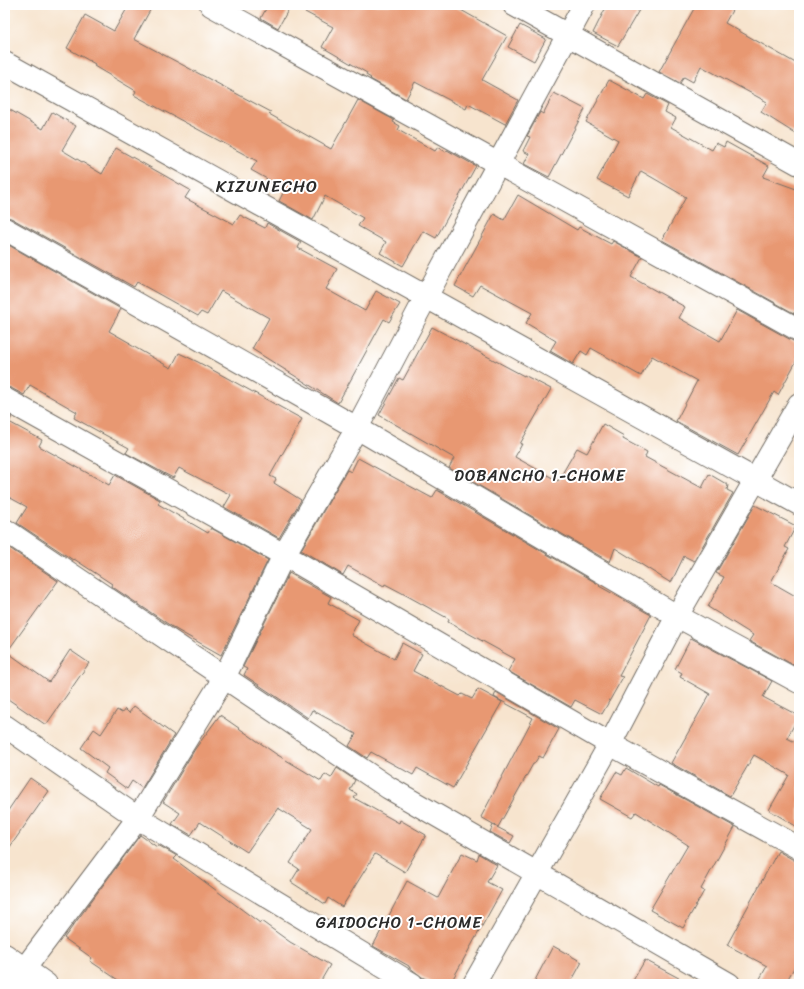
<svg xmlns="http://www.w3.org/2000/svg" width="804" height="989" viewBox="0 0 804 989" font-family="Sriracha,sans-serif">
  <rect width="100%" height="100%" fill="#fff"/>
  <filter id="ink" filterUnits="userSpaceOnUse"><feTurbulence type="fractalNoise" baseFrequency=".025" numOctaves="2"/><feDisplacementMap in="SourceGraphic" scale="8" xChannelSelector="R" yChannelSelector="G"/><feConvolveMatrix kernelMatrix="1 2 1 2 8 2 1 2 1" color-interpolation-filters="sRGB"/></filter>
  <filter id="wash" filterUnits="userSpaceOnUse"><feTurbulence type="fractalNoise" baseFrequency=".012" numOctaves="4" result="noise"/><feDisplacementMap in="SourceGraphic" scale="16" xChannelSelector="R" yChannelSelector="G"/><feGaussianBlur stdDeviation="0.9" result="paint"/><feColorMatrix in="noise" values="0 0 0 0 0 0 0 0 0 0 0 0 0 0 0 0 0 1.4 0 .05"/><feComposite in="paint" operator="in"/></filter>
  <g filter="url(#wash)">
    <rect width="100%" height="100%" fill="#f7e4ce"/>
    <g id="blocks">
      <!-- building -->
      <path fill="#e89872" d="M 129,5 L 153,5 L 134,39 L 271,112 L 269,114 L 331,149 L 358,100 L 394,120 L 393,122 L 400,126 L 398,130 L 435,151 L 438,147 L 446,152 L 447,150 L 476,166 L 436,238 L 423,231 L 403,266 L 380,253 L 386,242 L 358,226 L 363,218 L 325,196 L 313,220 L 279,201 L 285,189 L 251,170 L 257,161 L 134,95 L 136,91 L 94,66 L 95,64 L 67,48 L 85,15 L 114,31 Z
        M 268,5 L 291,5 L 278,28 L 261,18 Z
        M 292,5 L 452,5 L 507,36 L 482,80 L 518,100 L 505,124 L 468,104 L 466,109 L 415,82 L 406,99 L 370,79 L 371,78 L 366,75 L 367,73 L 322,47 L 333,27 Z
        M 607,5 L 642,5 L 618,46 L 593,33 Z
        M 696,5 L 735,5 L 725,23 L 799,65 L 799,136 L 761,112 L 767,102 L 701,66 L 693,82 L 684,77 L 680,83 L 659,72 Z
        M 520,25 L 546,39 L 534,61 L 508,47 Z
        M 609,80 L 644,99 L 647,94 L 668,105 L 665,112 L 676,118 L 671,127 L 712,150 L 716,143 L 724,147 L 726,142 L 769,166 L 763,177 L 799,190 L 799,316 L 662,240 L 686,197 L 641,171 L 628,196 L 597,180 L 618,140 L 586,122 Z
        M 554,93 L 585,109 L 549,177 L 524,164 L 529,154 L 523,151 L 530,137 L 527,136 L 540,112 L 543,114 Z
        M 5,107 L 43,129 L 52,112 L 76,126 L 62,150 L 102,174 L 116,148 L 190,190 L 185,198 L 234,224 L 240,215 L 265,228 L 267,223 L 301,242 L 298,248 L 337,269 L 326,289 L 365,311 L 376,291 L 400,304 L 389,322 L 384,319 L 338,403 L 252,349 L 269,318 L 221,291 L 207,315 L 201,312 L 198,316 L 137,282 L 134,287 L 11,218 L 5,217 Z
        M 518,195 L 577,230 L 579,227 L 611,244 L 613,241 L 642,257 L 631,277 L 685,307 L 679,318 L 720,341 L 737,310 L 793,341 L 799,342 L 799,356 L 778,395 L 774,392 L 738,455 L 676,421 L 697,381 L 652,356 L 641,376 L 591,348 L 587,355 L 581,351 L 573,364 L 550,351 L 556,341 L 526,323 L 532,313 L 480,285 L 473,296 L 455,286 L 494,214 L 504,220 Z
        M 5,243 L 121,309 L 109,331 L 130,343 L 129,344 L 171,368 L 179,353 L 198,362 L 302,419 L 270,476 L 276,479 L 274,483 L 301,500 L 279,538 L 224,507 L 231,495 L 179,468 L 173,478 L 126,453 L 129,448 L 74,418 L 77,412 L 30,385 L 24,395 L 11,388 L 5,387 Z
        M 432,327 L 524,376 L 524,375 L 551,389 L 520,444 L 522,444 L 515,457 L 558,481 L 577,448 L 587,453 L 603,424 L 624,436 L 623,439 L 647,452 L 645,457 L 702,488 L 709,474 L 728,485 L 727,490 L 733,493 L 694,561 L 684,556 L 671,583 L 615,548 L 610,562 L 449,468 L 454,458 L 379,415 L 399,378 L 403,380 Z
        M 5,413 L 12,417 L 9,422 L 42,440 L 39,446 L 109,485 L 115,475 L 160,500 L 158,504 L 208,533 L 211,528 L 268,560 L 221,655 L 177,630 L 111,586 L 112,584 L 74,559 L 73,560 L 17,523 L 27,507 L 5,495 Z
        M 358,458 L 432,498 L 437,490 L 600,585 L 599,586 L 651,615 L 619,676 L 623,677 L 602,714 L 575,700 L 571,707 L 508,671 L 515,659 L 448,622 L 449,619 L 402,593 L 385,584 L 384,586 L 348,566 L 343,575 L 301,550 L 347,470 L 351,472 Z
        M 755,505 L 796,526 L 785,547 L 789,549 L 771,582 L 799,598 L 799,668 L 749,641 L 753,635 L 708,607 L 724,577 L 716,573 Z
        M 5,545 L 58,581 L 7,652 L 49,682 L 70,650 L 89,663 L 46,725 L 5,697 Z
        M 289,573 L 331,597 L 328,603 L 359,620 L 351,635 L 394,659 L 402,643 L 422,654 L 413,671 L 460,696 L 462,694 L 472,699 L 478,689 L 502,702 L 453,788 L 417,768 L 413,775 L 371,752 L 367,758 L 349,746 L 356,734 L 312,710 L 308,718 L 244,675 L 247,669 L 243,667 Z
        M 691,638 L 772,681 L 763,697 L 799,716 L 787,738 L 799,744 L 799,828 L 769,810 L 789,775 L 754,755 L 730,796 L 671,763 L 710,694 L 680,677 L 682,673 L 675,669 Z
        M 496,692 L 559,729 L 543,758 L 539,756 L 534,764 L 533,764 L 498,827 L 481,817 L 533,718 L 494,697 Z
        M 134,706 L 174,735 L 142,788 L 132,781 L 127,789 L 105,773 L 108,768 L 81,748 L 94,729 L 101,734 L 117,710 L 122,713 L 125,709 L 129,713 Z
        M 220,715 L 276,754 L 321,781 L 325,774 L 331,778 L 337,768 L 355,780 L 350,790 L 357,794 L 354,798 L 399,823 L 400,820 L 426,835 L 405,872 L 375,854 L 342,907 L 328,898 L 325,904 L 291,882 L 299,869 L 290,863 L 312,829 L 278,808 L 247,852 L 200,822 L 191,835 L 172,824 L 180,813 L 163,802 L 195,749 Z
        M 626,768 L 658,787 L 659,785 L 735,827 L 701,889 L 704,891 L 683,928 L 650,910 L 688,845 L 636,812 L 632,817 L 600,799 L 616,772 L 622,775 Z
        M 30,778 L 49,791 L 5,854 L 5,815 Z
        M 493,825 L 514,836 L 510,843 L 490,832 Z
        M 140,835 L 157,847 L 158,845 L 177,856 L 174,859 L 260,923 L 261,921 L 290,942 L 330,965 L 319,984 L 124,984 L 90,961 L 92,958 L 64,938 Z
        M 778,851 L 799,863 L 799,959 L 785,984 L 757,984 L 767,966 L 727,945 Z
        M 462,853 L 477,860 L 479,854 L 497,865 L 487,882 L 502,890 L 450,984 L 436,984 L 422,977 L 409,967 L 409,966 L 373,946 L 407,881 L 438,898 Z
        M 553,946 L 582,962 L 570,984 L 533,984 Z
        M 645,960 L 690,984 L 631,984 Z"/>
    </g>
  </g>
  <g filter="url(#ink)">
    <use href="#blocks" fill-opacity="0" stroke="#726c64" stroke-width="1"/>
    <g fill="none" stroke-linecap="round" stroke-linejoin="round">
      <defs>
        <path id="minor" d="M 211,5 L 799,330
          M 514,5 L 799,164
          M 5,63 L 799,504
          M 5,229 L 357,428 L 677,616 L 799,682
          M 5,399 L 284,555 L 610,744 L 799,848
          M 5,530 L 389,788 L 729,984
          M 5,726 L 138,818 L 412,984
          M 13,984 L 138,818 L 224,678 L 284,555 L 357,428 L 426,297 L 584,5
          M 474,984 L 610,744 L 677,616 L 799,404"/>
        <path id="tertiary" d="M 5,955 L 46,984"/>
      </defs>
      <!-- minor casing -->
      <use href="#minor" stroke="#726c64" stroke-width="24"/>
      <!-- tertiary casing -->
      <use href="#tertiary" stroke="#726c64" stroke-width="24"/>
      <!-- minor -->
      <use href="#minor" stroke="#fff" stroke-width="22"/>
      <!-- tertiary -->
      <use href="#tertiary" stroke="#fff" stroke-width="22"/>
    </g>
  </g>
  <g text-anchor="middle" stroke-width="4" stroke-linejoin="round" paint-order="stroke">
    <!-- neighbourhood labels -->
    <g font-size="16" letter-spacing="1" fill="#2b2b2b" stroke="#fff">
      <text x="540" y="481">DOBANCHO 1-CHOME</text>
      <text x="399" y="928">GAIDOCHO 1-CHOME</text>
    </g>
    <!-- quarter labels -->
    <g font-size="17" letter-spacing="1" fill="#2b2b2b" stroke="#fff">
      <text x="267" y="192">KIZUNECHO</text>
    </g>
  </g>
  <!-- margin -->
  <rect width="804" height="989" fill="none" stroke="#fff" stroke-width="20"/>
</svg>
